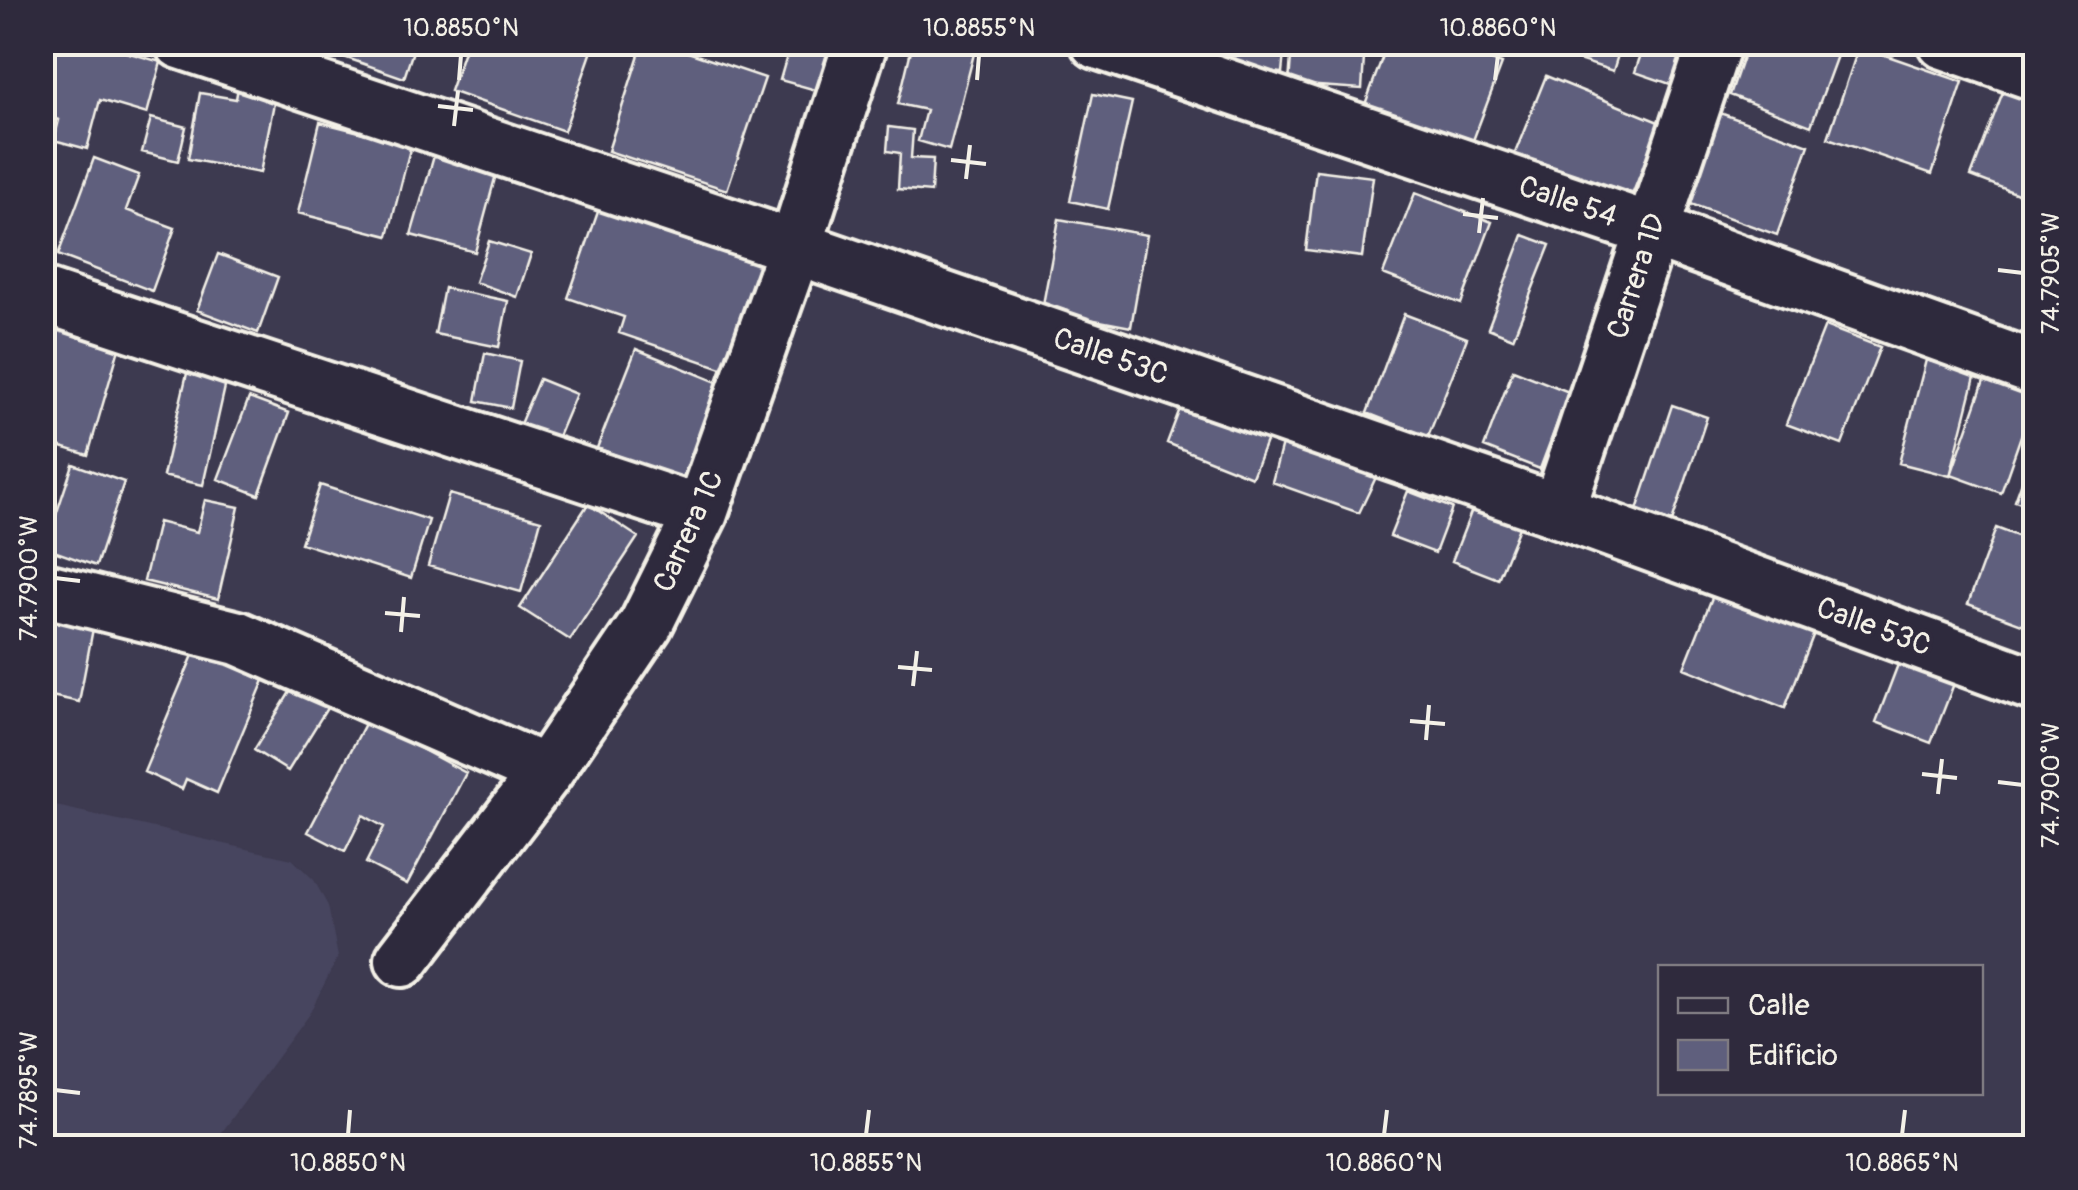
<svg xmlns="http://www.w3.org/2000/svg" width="2078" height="1190" viewBox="0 0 2078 1190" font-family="Pangolin,sans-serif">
  <rect width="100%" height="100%" fill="#3d3a50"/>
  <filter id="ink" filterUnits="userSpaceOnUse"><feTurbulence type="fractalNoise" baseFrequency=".01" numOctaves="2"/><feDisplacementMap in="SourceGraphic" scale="20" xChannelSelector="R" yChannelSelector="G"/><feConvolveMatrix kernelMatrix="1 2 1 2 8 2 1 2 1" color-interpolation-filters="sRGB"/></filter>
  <g filter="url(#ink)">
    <!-- built -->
    <path fill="#47455e" d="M 43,803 L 292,859 L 314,880 L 328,906 L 338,957 L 309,1014 L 211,1147 L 43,1147 Z"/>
    <!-- building -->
    <path fill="#5f5f7d" stroke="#f4f1e8" stroke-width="2.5" d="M 56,42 L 91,42 L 161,62 L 147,114 L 100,100 L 87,149 L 54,140 L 59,120 L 42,116 L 42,92 Z
      M 346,42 L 416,42 L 404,78 L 341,56 Z
      M 467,42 L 595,42 L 564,131 L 450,91 Z
      M 643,42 L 658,42 L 765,78 L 727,190 L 608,151 Z
      M 791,42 L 838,42 L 823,92 L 780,80 Z
      M 913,42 L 977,42 L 949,150 L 918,141 L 926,110 L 898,104 Z
      M 1222,42 L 1285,42 L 1282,73 L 1219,69 Z
      M 1292,42 L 1365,42 L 1362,89 L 1289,84 Z
      M 1388,42 L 1445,42 L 1502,64 L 1466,159 L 1360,118 Z
      M 1559,42 L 1622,42 L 1613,71 L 1556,53 Z
      M 1645,42 L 1687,42 L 1673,85 L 1635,72 Z
      M 1748,42 L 1842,42 L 1811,126 L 1730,95 Z
      M 1859,46 L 1963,82 L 1932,174 L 1828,138 Z
      M 1546,76 L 1661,123 L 1628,205 L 1513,158 Z
      M 239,81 L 277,88 L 260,173 L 188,159 L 200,93 L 236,99 Z
      M 2007,81 L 2036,91 L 2036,201 L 1971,176 Z
      M 1093,94 L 1132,102 L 1108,209 L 1070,201 Z
      M 1720,113 L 1809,145 L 1777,235 L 1688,203 Z
      M 151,118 L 186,127 L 178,161 L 142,152 Z
      M 320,122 L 411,145 L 388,236 L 298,213 Z
      M 889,127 L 913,130 L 911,158 L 933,159 L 931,192 L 898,189 L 900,153 L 887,151 Z
      M 436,149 L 498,167 L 475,252 L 411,235 Z
      M 94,158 L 139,175 L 126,210 L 175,228 L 152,291 L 58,255 Z
      M 1316,170 L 1373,177 L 1362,257 L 1306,250 Z
      M 1415,193 L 1492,222 L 1461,304 L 1383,274 Z
      M 601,203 L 768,261 L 730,371 L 619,333 L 624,317 L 568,298 Z
      M 1059,219 L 1147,235 L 1131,327 L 1042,310 Z
      M 1523,235 L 1550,245 L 1513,338 L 1488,328 Z
      M 489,241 L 531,254 L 517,297 L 475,282 Z
      M 218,254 L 278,277 L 258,333 L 197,310 Z
      M 444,288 L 508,301 L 499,347 L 435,334 Z
      M 1404,314 L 1467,338 L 1428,437 L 1367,413 Z
      M 42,322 L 120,345 L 88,455 L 48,443 L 46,427 L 42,426 Z
      M 1825,326 L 1880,347 L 1842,445 L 1786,424 Z
      M 636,349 L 727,386 L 690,483 L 597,448 Z
      M 485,353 L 520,361 L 511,408 L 476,401 Z
      M 1926,360 L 1976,373 L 1950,476 L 1899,463 Z
      M 188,369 L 227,378 L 203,485 L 163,476 Z
      M 1513,370 L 1569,392 L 1540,469 L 1484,447 Z
      M 1986,375 L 2036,393 L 2001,493 L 1951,475 Z
      M 539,379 L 576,394 L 557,439 L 520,424 Z
      M 249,398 L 289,413 L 259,495 L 218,479 Z
      M 1184,398 L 1270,431 L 1252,477 L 1167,443 Z
      M 1672,405 L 1707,417 L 1672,522 L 1637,510 Z
      M 1283,440 L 1378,473 L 1359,513 L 1272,482 Z
      M 2036,443 L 2036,508 L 2015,501 Z
      M 73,464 L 124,482 L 96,566 L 45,548 Z
      M 320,485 L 429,520 L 411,578 L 301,543 Z
      M 1408,491 L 1452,508 L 1435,553 L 1390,536 Z
      M 449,494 L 541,520 L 521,592 L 428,566 Z
      M 205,500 L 239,507 L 218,599 L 144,581 L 158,522 L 197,532 Z
      M 588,504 L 638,537 L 570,640 L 520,608 Z
      M 1473,507 L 1520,525 L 1498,579 L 1452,561 Z
      M 1996,528 L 2036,543 L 2036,603 L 2027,626 L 1968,604 Z
      M 1715,590 L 1816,628 L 1785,708 L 1684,668 Z
      M 47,609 L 95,618 L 79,702 L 42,694 L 42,632 Z
      M 196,648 L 265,678 L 217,793 L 186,779 L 182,789 L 144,772 Z
      M 1902,654 L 1957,676 L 1931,743 L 1876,722 Z
      M 295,684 L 329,705 L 288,771 L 254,750 Z
      M 367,720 L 466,773 L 407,884 L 366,863 L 384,827 L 363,815 L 345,851 L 308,832 Z"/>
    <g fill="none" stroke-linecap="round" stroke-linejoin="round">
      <defs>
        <path id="street" d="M 181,42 L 795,247 L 1558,511 L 2036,685
          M 1097,42 L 1651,230 L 2036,369
          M 1944,42 L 2036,74
          M 42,295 L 701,513
          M 1558,511 L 1715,42
          M 42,589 L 238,638 L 546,772
          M 402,960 L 546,772 L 646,624 L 701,513 L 795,247 L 861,42"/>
      </defs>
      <!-- street casing -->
      <use href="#street" stroke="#f4f1e8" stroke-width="60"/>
      <!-- path -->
      <path stroke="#f4f1e8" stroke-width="6" stroke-dasharray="2.5 8" stroke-linecap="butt" d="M 42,1047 C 50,1058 50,1079 42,1090"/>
      <!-- street -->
      <use href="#street" stroke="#2f2a3d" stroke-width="52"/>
    </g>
  </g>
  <!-- ticks -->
  <path fill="none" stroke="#f4f1e8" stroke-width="4" d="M 459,80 L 461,55M 977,80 L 979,55M 1495,80 L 1498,55M 438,106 L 473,110M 454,126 L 458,91M 951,160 L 986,164M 966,179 L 970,145M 1463,214 L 1498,218M 1479,233 L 1483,198M 1998,270 L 2023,273M 55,578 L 80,581M 385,613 L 420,616M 401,632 L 404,597M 898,667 L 932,670M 913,686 L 917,651M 1410,721 L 1445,724M 1426,740 L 1429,705M 1922,774 L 1957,778M 1998,782 L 2023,785M 1938,794 L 1942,759M 55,1090 L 80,1093M 348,1135 L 350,1110M 866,1135 L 869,1110M 1384,1135 L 1387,1110M 1902,1135 L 1905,1110"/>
  <g text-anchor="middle" stroke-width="8" stroke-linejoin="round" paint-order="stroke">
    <!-- street labels -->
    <g font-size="30" fill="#f4f1e8" stroke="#2f2a3d">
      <text transform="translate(1568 201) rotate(19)" y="10">Calle 54</text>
      <text transform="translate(1636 276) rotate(-72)" y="10">Carrera 1D</text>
      <text transform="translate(1111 356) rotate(19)" y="10">Calle 53C</text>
      <text transform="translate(688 531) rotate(-66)" y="10">Carrera 1C</text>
      <text transform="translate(1874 626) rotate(20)" y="10">Calle 53C</text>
    </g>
  </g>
  <!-- margin -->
  <rect width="2078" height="1190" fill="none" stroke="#2f2a3d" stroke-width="110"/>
  <!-- legend -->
  <rect x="1658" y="965" width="325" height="130" fill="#2f2a3d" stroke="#7e7a81" stroke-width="2.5"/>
  <rect x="1678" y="998" width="50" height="15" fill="#2f2a3d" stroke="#7e7a81" stroke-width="2.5"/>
  <text x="1748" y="1015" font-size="30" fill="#f4f1e8">Calle</text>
  <rect x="1678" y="1040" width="50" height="30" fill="#5f5f7d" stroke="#7e7a81" stroke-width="2.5"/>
  <text x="1748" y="1065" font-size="30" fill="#f4f1e8">Edificio</text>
  <rect x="55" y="55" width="1968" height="1080" fill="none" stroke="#f4f1e8" stroke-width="4"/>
  <g font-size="25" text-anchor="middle" fill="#f4f1e8">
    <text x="461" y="36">10.8850°N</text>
    <text x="979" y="36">10.8855°N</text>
    <text x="1498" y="36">10.8860°N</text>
    <text transform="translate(2050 273) rotate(-90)" y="9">74.7905°W</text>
    <text transform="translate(28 578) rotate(-90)" y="9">74.7900°W</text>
    <text transform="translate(2050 785) rotate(-90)" y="9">74.7900°W</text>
    <text transform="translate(28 1090) rotate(-90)" y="9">74.7895°W</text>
    <text x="348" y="1171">10.8850°N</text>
    <text x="866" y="1171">10.8855°N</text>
    <text x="1384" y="1171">10.8860°N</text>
    <text x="1902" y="1171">10.8865°N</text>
  </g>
</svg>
